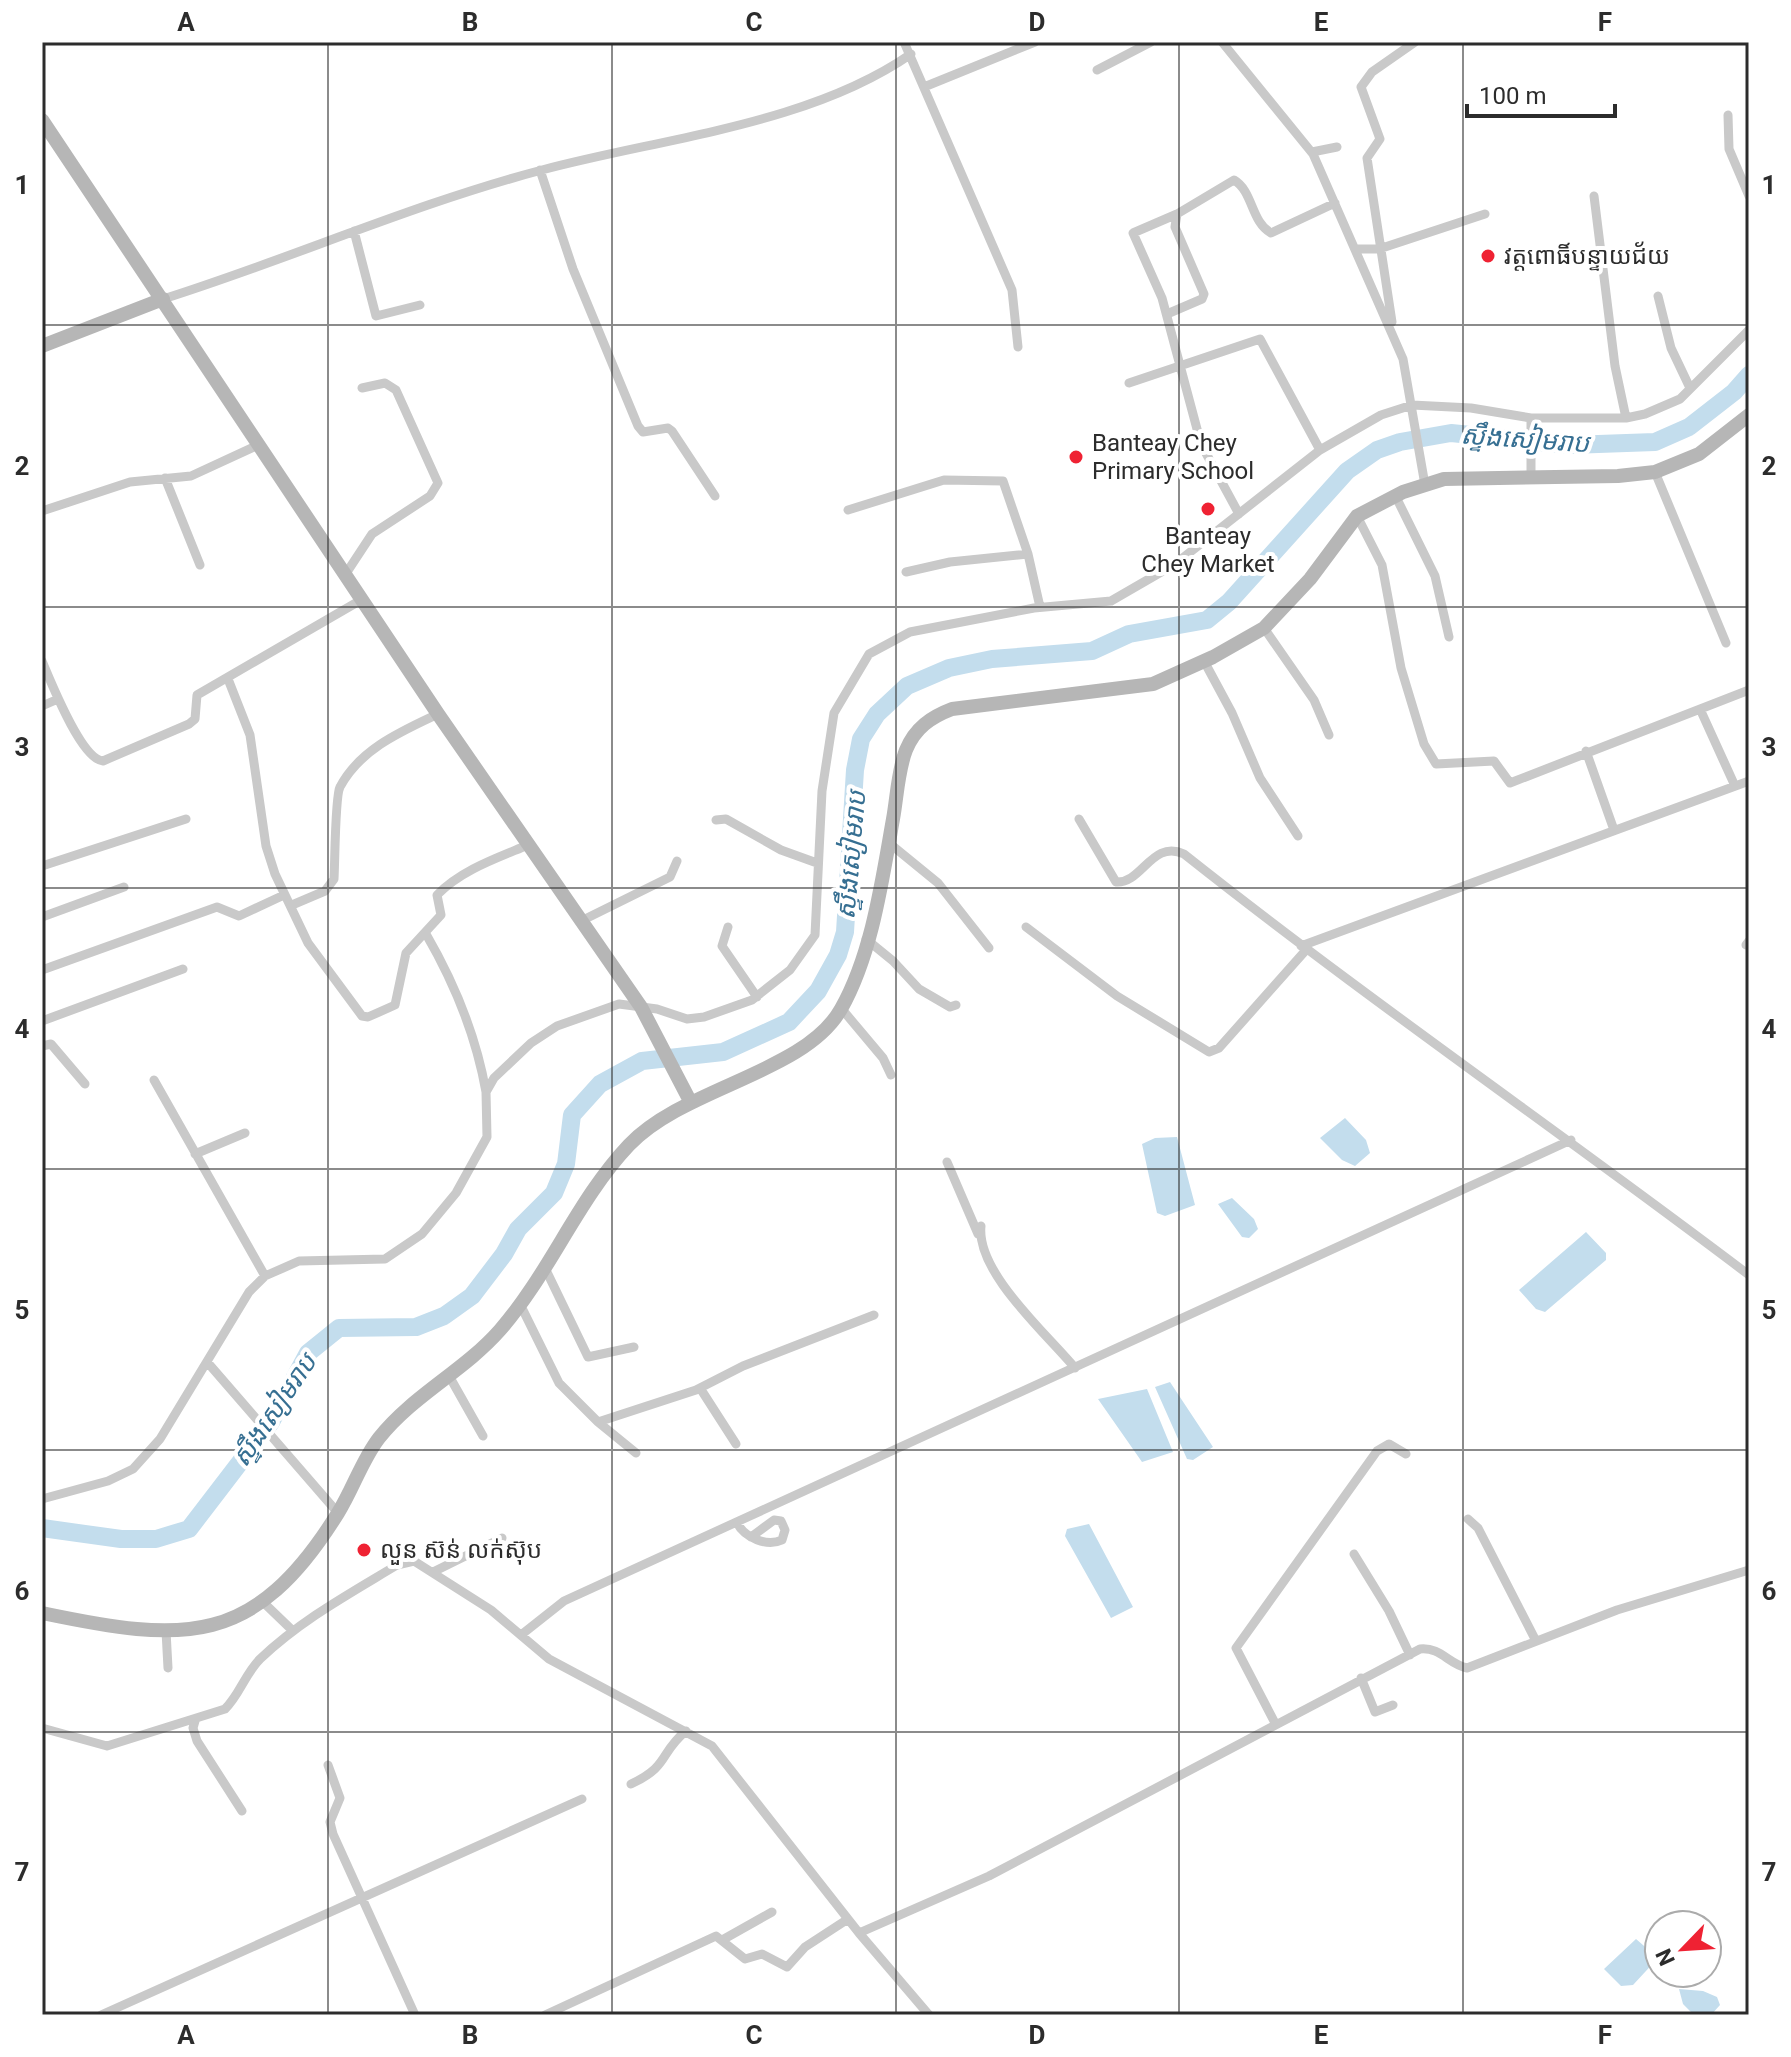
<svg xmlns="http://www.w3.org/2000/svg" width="1791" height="2057" viewBox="0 0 1791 2057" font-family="Roboto,'Noto Sans Khmer',sans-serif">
  <rect width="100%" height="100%" fill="#fff"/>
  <!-- water -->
  <path fill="#c3dded" d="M 1345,1118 L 1366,1140 L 1370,1153 L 1355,1166 L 1342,1160 L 1320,1138 Z
    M 1177,1137 L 1195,1205 L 1165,1216 L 1157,1213 L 1142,1144 L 1155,1138 Z
    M 1232,1198 L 1254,1219 L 1258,1229 L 1249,1238 L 1242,1237 L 1218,1204 Z
    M 1586,1232 L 1606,1253 L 1606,1260 L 1545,1312 L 1536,1309 L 1519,1290 Z
    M 1170,1382 L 1213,1447 L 1193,1460 L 1187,1459 L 1155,1387 Z
    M 1147,1389 L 1173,1452 L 1142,1462 L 1098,1399 Z
    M 1089,1524 L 1133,1607 L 1111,1618 L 1065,1536 L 1067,1529 Z
    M 1636,1939 L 1658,1958 L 1633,1985 L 1621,1986 L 1604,1969 Z
    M 1679,1989 L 1703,1991 L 1717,1997 L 1720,2005 L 1711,2015 L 1694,2015 L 1683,2004 Z"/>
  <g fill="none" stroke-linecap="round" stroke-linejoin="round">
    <!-- river -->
    <path stroke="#c3dded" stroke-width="18" d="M 42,1528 L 121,1539 L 156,1539 L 189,1529 L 271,1422 L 308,1353 L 339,1328 L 416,1327 L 444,1316 L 472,1296 L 504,1254 L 518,1229 L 554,1193 L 566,1164 L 572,1115 L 600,1084 L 642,1061 L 723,1052 L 789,1022 L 818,991 L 838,955 L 845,932 L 855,770 L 861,739 L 877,714 L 907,686 L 949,668 L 992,659 L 1092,651 L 1129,634 L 1207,620 L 1229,602 L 1347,471 L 1377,450 L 1400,442 L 1451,433 L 1570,445 L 1655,442 L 1689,427 L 1734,392 L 1749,375"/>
    <!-- street -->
    <path stroke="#c9c9c9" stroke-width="9" d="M 904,42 L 1012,290 L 1018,347
      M 1222,42 L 1313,154 L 1403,359 L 1425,485
      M 1097,70 L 1151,42
      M 924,87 L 1035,42
      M 1728,115 L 1729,149 L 1749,196
      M 1312,152 L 1337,147
      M 540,170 L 573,269 L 638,426 L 643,432 L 668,428 L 672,431 L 715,496
      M 1594,196 L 1615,366 L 1626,418
      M 354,231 L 376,316 L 420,305
      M 1357,249 L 1379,249 L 1485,214
      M 1658,296 L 1671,348 L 1690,388
      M 163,299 C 290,259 413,204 542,170 C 661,138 809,125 911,54
      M 1167,314 L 1202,299 L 1204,294 L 1175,227 L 1177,214
      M 1392,322 L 1367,158 L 1380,139 L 1361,87 L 1372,72 L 1415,42
      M 1129,383 L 1260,339 L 1320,450
      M 1531,418 L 1531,477
      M 1655,472 L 1726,643
      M 165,478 L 200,565
      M 1395,495 L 1435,576 L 1449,637
      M 848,510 L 944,480 L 1003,481 L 1028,554 L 1040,607
      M 42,511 L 130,482 L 191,476 L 258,445
      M 1239,514 L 1201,444 L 1162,298 L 1133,233 L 1177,214 L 1234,180 C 1253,191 1251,222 1271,233 L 1335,203
      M 1357,516 L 1382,565 L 1401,668 L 1424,744 L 1436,764 L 1494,761 L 1510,783 L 1749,690
      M 906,572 L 950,562 L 1028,554
      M 345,575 L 372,534 L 430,496 L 438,483 L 396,390 L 385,383 L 362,388
      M 1264,628 L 1314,700 L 1329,735
      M 42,661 C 51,682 81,759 103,761 L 189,724 L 195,719 L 197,695 L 361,600
      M 1204,661 L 1232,713 L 1260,778 L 1298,836
      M 228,679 L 250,735 L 266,846 L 275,874 L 308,943 L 362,1016 L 368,1017 L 395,1005 L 406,953 L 441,915 L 437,895 C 461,870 497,858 528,845
      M 42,706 L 58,699
      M 1700,709 L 1735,786
      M 1586,751 L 1614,830
      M 1079,819 L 1116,882 C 1142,884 1152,839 1184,854 C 1368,1000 1562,1133 1749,1275
      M 716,820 L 726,819 L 781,850 L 817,863
      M 889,843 L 938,883 L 989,948
      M 42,866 L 186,819
      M 292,905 L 325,891 L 334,879 C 335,863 335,796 340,787 C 360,749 402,731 438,714
      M 42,917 L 124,887
      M 581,921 L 670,877 L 677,861
      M 728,927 L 722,946 L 757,997
      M 1026,927 L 1117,996 L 1209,1052 L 1219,1048 L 1306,950
      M 426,934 C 455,984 476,1035 486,1092
      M 866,939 L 893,961 L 919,989 L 950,1007 L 956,1005
      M 1746,945 L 1749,941
      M 1301,946 L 1749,781
      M 42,970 L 217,907 L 239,916 L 284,895
      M 841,1008 L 883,1058 L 891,1075
      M 42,1021 L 183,969
      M 42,1046 L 51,1044 L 85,1084
      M 154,1080 L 265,1276
      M 195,1154 L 245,1133
      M 947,1162 L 978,1234
      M 981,1226 C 976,1272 1046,1333 1075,1368
      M 545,1268 L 588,1357 L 634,1347
      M 520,1304 L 559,1383 L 598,1422 L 696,1390 L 743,1366 L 874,1315
      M 208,1363 L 338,1513
      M 448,1374 L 483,1436
      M 700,1388 L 736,1444
      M 598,1422 L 636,1453
      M 42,1499 L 108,1481 L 133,1469 L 160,1439 L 249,1292 L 265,1276 L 299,1261 L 385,1259 L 422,1234 L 456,1193 L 487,1137 L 486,1092 L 494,1078 L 531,1043 L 557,1026 L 619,1004 L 657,1009 L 687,1019 L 704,1017 L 752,1000 L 790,970 L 815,935 L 822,791 L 834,713 L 869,654 L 910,632 L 1034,608 L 1111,601 L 1175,564 L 1320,450 L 1381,415 L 1412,405 L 1471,408 L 1531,418 L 1626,418 L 1645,414 L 1680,399 L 1749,330
      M 1468,1519 L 1478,1528 L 1536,1641
      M 737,1523 C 745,1538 767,1547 782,1540 L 785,1530 L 781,1521 L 774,1520 L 751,1537
      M 1354,1554 L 1389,1611 L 1410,1655
      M 433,1572 L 502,1538
      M 264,1603 L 292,1630
      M 166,1631 L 168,1668
      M 521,1635 L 564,1601 L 1571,1140
      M 1361,1678 L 1375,1712 L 1393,1705
      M 195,1721 L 193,1728 L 197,1741 L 242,1811
      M 1275,1723 L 1236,1648 L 1377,1451 L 1389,1444 L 1406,1454
      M 42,1728 L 107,1746 L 225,1709 C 240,1694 245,1674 260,1659 C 301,1620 349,1594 397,1565 L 414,1561 L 491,1610 L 549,1659 L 712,1746 L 859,1933 L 929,2015
      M 328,1765 L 340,1798 L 330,1822 L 333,1834 L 415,2015
      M 631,1784 C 670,1766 659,1753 686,1731
      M 859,1933 L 989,1876 L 1420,1649 C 1441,1647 1448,1664 1467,1668 L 1617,1610 L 1749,1570
      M 724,1939 L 772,1912
      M 101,2015 L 582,1799
      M 545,2015 L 716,1936 L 745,1959 L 762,1954 L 787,1967 L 805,1947 L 848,1919"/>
    <!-- secondary -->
    <path stroke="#b6b6b6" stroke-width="14" d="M 42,120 L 438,714 L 641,1007 L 690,1101
      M 42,346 L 163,299
      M 42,1613 C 185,1643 254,1648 338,1513 C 353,1489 362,1460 379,1438 C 413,1395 464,1371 500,1330 C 550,1273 577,1200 629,1145 C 684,1087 805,1073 841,1009 C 872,954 882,881 893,819 C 897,797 898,770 906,750 C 915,728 931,717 952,709 L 1153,684 L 1213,657 L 1264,628 L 1310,579 L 1357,516 L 1403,492 L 1444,479 L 1618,476 L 1655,472 L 1699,454 L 1749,415"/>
  </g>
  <!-- grid -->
  <path fill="none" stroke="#2c2c2c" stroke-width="2" stroke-opacity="0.55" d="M 328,42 L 328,2015M 612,42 L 612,2015M 896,42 L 896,2015M 1179,42 L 1179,2015M 1463,42 L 1463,2015M 42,325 L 1749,325M 42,607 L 1749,607M 42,888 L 1749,888M 42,1169 L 1749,1169M 42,1450 L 1749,1450M 42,1732 L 1749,1732"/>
  <!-- markers -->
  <g fill="#ef2233" stroke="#fff" stroke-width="3">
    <circle cx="1488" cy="256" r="8"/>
    <circle cx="1076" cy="457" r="8"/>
    <circle cx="1208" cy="509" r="8"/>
    <circle cx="364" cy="1550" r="8"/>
  </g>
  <g text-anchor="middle" stroke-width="8" stroke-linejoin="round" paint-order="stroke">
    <!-- poi labels -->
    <g font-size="24" fill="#2c2c2c" stroke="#fff" text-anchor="start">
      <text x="1504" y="264">វត្តពោធិ៍បន្ទាយជ័យ</text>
      <text x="1092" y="451">Banteay Chey<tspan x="1092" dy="28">Primary School</tspan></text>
      <text x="1208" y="544" text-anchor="middle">Banteay<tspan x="1208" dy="28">Chey Market</tspan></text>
      <text x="380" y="1558">លួន ស៊ន់ លក់ស៊ុប</text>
    </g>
    <!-- water labels -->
    <g font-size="26" font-style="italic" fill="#366f92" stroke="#fff">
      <text transform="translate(1525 439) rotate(4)" y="9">ស្ទឹងសៀមរាប</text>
      <text transform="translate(851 855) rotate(-85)" y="9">ស្ទឹងសៀមរាប</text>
      <text transform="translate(274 1410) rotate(-56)" y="9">ស្ទឹងសៀមរាប</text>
    </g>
  </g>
  <!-- border -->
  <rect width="1791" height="2057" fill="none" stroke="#ffffff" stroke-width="88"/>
  <!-- north arrow -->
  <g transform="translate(1683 1949) rotate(245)"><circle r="38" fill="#ffffff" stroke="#ababab" stroke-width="2"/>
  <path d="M0-6L14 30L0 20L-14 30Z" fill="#ef2233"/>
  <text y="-12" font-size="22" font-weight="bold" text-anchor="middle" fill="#2c2c2c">N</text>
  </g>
  <!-- scale -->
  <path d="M1467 104v12h148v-12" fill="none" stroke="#2c2c2c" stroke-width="4"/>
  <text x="1479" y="104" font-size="24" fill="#2c2c2c" stroke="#ffffff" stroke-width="6" paint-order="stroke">100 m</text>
  <rect x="44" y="44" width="1703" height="1969" fill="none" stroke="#2c2c2c" stroke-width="3"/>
  <g font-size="26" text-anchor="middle" font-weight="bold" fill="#2c2c2c">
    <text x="186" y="31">A</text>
    <text x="470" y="31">B</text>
    <text x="754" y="31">C</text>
    <text x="1037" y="31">D</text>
    <text x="1321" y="31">E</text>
    <text x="1605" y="31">F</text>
    <text x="22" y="194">1</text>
    <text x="1769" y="194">1</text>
    <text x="22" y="475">2</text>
    <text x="1769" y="475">2</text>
    <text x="22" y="756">3</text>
    <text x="1769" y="756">3</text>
    <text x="22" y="1038">4</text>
    <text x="1769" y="1038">4</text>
    <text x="22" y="1319">5</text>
    <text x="1769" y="1319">5</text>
    <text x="22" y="1600">6</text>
    <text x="1769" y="1600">6</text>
    <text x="22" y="1881">7</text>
    <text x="1769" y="1881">7</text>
    <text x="186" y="2044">A</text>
    <text x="470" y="2044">B</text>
    <text x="754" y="2044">C</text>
    <text x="1037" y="2044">D</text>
    <text x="1321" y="2044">E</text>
    <text x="1605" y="2044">F</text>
  </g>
</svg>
